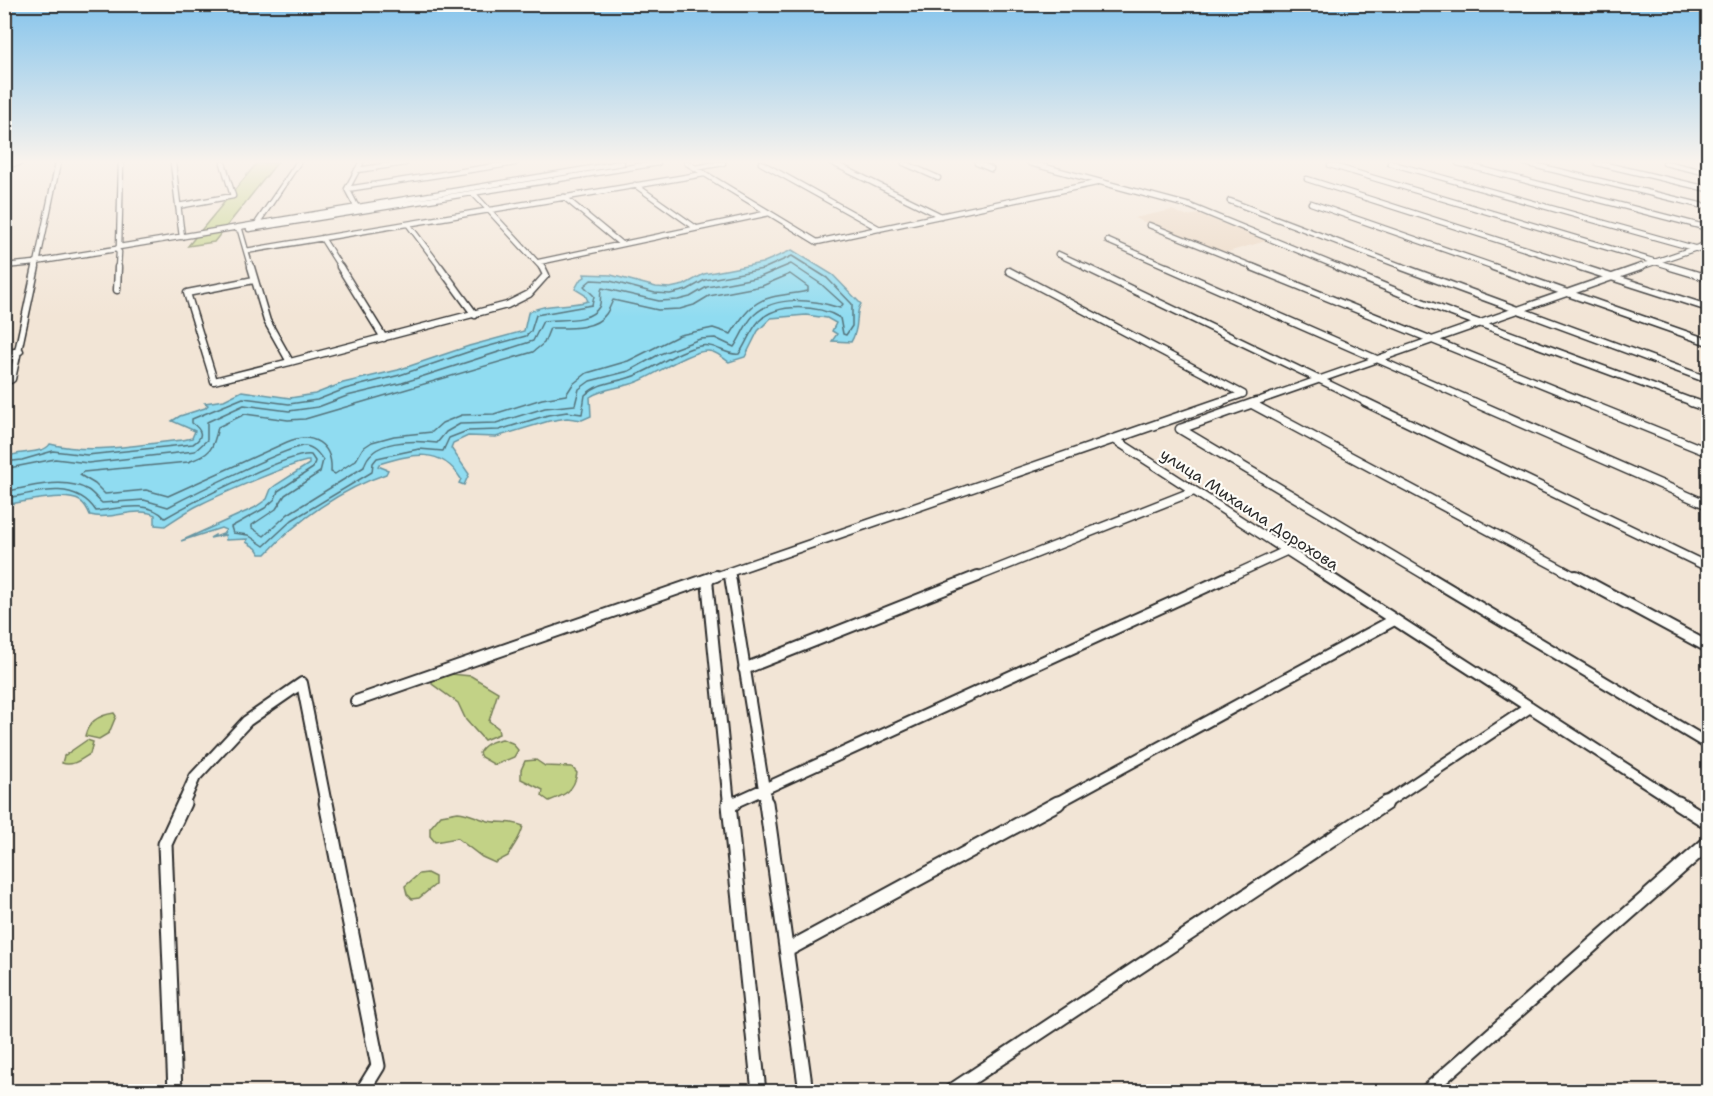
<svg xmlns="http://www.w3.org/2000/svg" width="1713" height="1096" viewBox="0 0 1713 1096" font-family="'Shantell Sans',sans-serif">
  <rect width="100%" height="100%" fill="#f2e5d6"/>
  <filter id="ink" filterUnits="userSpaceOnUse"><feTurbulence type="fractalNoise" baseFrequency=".0167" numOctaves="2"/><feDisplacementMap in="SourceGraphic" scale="12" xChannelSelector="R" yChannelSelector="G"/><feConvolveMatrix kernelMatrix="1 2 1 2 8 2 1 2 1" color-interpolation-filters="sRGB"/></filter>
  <g filter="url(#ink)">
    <!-- built -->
    <path fill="#ead5bf" d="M 1172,210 L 1186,216 L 1199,214 L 1266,241 L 1224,253 L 1134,218 Z"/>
    <!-- green -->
    <path fill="#c2d286" stroke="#767e58" stroke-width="1.5" d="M 257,163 L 277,163 L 214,242 L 188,246 Z
      M 441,673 L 471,676 L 498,692 L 489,721 L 498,728 L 499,734 L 484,740 L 466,720 L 458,703 L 432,684 L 432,680 Z
      M 114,713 L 116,716 L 109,733 L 99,739 L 85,736 C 88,722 100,715 114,713 Z
      M 502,739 L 512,743 L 518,750 L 514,757 L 495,765 L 481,757 L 479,753 C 484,744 492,741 502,739 Z
      M 87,740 L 93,742 L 90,754 C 82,759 72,767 62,763 L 64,756 Z
      M 536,760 L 545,766 L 572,767 L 577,773 C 574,791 565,795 549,801 L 542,796 L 543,790 L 521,779 L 521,770 L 525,761 Z
      M 458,812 C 469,813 475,817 485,820 C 499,825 507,819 523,826 C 521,838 513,845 508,856 L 495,863 L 482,857 L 457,838 L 435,842 L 430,836 L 430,828 L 441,815 Z
      M 427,873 L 435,877 L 435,885 L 419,898 L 412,899 L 407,894 L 405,886 L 419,874 Z"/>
    <!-- water -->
    <path fill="#90dcf1" stroke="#6895a2" stroke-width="1.5" d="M 792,250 L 833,275 L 861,304 C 854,313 861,326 851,342 L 832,341 L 837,334 L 832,331 L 836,323 L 827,318 L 806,315 L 771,318 L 758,331 L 745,357 L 729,362 C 722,358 717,351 708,351 C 685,351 651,379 631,384 C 617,388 602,389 590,397 L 591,416 L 582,420 L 567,418 L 549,421 L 496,437 L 468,436 L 453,443 L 451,448 L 469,474 L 464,485 L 459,483 L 461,479 C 441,446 412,454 379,464 L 378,466 L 388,470 L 386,474 C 342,489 297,520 266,554 L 260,554 L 256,548 L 246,542 L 248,539 L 226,540 L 225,535 L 210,538 L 215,535 L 215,537 L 223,534 L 226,530 L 221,528 L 181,541 L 254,508 L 267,499 L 271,489 L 276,485 L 309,464 L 309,461 C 301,459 215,497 201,504 C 188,510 177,518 165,526 L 155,525 L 155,515 C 136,506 111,521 90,515 C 88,510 85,504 80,501 C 64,492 22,502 5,505 L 5,458 C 16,450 44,455 50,444 C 93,455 140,444 183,440 L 192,438 L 195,431 L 172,421 L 180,416 L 205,408 L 208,405 L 205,403 L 224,400 L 242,391 L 290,398 L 315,394 L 343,383 L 398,370 L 469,346 L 524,331 L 528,313 C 545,302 569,307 588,301 L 585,295 L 575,289 L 580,280 L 585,277 L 584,274 L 611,275 L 656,287 L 670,288 L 684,285 L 704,274 L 762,263 Z"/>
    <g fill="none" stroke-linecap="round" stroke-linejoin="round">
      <!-- shore -->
      <path stroke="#53727a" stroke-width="1.5" d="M 790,274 L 808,287 L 808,291 C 765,299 756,293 731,334 L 713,328 L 680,335 L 628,361 L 587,373 L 573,384 L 566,395 L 542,399 L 494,414 L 462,415 L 442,423 L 432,432 L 394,436 L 372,442 L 363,448 L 356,460 L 335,474 L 331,472 C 333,444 312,431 287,442 L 168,496 L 146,490 L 105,494 L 95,484 L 80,475 L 83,472 L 188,462 C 211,454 213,450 218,427 L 245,414 L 288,420 L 305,419 L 533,352 L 544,343 L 550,328 C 568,328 595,330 606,314 C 609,310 611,304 613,300 L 658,310 L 680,309 L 694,305 L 709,296 L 762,286 Z
        M 4,462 L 22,460 L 53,451 L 87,455 L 193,444 C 204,437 202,430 192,423 L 192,419 L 243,398 L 289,404 L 317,400 L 345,389 L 400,375 L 471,351 L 526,336 L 531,331 L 536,315 L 592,305 L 594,296 L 584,286 L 591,280 L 610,281 L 655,293 L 670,294 L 687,290 L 705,280 L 763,269 L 792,256 L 827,278 L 852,304 L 852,326 L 846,335 L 843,334 L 840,318 C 819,305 777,302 759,321 C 750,331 746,344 739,354 C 725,356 716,343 700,346 C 674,351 653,371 628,378 C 612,383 597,383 585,395 L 582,414 L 567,412 L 548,415 L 499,430 L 467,431 L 449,438 L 443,451 L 419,449 L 377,458 L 373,463 L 372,472 L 292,520 L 264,546 L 248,535 L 233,533 L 231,527 L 265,508 L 275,499 L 278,491 L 313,468 L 315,461 L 311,455 C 289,452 189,504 165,518 C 148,499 119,509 96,511 C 75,479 36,492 4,499
        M 4,469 L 55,459 L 88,463 L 195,451 L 207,440 L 207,422 L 244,405 L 289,411 L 318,407 L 347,396 L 402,383 L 533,341 L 543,321 C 559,318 589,324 599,307 C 602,301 599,294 602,288 L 659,301 L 678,300 L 690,297 L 707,287 L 760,277 L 791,264 L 821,284 L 843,304 L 840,308 C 814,300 776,294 754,315 C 745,324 741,337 734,347 L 715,338 L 700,339 L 660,354 L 629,371 L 590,381 L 579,389 L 575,405 L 545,408 L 496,423 L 460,424 L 446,432 L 437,443 C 414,440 370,439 364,467 L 288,514 L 264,536 L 252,528 L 252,525 L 276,509 L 285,495 L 320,472 L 323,460 C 318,453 314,447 305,446 C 290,445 187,497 168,507 L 144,500 L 102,503 C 97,499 93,493 88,490 C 65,476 28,487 4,492"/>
      <defs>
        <path id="minor-far4" d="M 173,163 L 182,237
          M 687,163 L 817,242 L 1096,183
          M 761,163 L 880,229
          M 833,163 L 941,216
          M 904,163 L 938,178
          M 977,163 L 991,169
          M 1030,163 L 1190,206 L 1341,268
          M 1390,163 L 1708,252
          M 1458,163 L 1708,228
          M 1525,163 L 1708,207
          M 1597,163 L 1708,189
          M 1665,163 L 1708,173
          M 4,165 L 19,163
          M 1330,165 L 1676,268
          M 695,168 L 723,163
          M 357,170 L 405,163
          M 1307,179 L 1585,268
          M 635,185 L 696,228
          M 347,189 L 515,163
          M 473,193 L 542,268
          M 564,197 L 621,244
          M 1230,201 L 1406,268
          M 1311,203 L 1498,268
          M 178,206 L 233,196 L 223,163
          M 356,206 L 347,189 L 361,163
          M 408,224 L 441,268
          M 259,225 L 258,222 L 298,163
          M 1149,225 L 1256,268
          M 237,229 L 240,230 L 251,268
          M 249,229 L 658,163
          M 322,238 L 341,268
          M 1108,241 L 1170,268
          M 119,247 L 622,163
          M 246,251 L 704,174
          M 1058,254 L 1088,268
          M 36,262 L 116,249
          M 539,262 L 769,213
          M 4,266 L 35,263
          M 36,268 L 58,163
          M 118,268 L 119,252 L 116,249 L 119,247 L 121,163
          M 1637,268 L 1708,244"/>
        <path id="minor-far3" d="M 251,267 L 267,321 L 290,362 L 507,305 L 529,294 L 546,275 L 542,267
          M 340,267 L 384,338
          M 440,267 L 475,315
          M 1085,267 L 1368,403
          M 1167,267 L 1477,403
          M 1252,267 L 1588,403
          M 1337,267 L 1422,302 L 1695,403
          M 1402,267 L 1708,380
          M 1493,267 L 1708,342
          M 1580,267 L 1708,308
          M 1671,267 L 1708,278
          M 1009,271 L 1243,394 L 1217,403
          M 254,280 L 187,293 L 214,381 L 290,362
          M 117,290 L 118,267
          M 4,354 L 20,351
          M 4,383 L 12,379 L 36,267
          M 1252,403 L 1641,267"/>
        <path id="minor-far2" d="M 1221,402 L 1114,439 L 1329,578
          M 1365,402 L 1708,567
          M 1473,402 L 1708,505
          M 1584,402 L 1708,452
          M 1691,402 L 1708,408
          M 1252,404 L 1578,578
          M 1180,429 L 1430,578
          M 1180,429 L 1256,402
          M 729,573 L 730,578
          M 712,578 L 1114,439
          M 974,578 L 1194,491
          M 1227,578 L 1286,551"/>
        <path id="minor-far1" d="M 730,576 L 764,789 L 1230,576
          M 1327,576 L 1680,804
          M 1427,576 L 1708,744
          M 1576,576 L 1708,647
          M 707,580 L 729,804
          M 744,669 L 978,576
          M 356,701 L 716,576
          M 183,804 L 195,777 L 247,721 L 302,683 L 326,804
          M 731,804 L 764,789 L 766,804
          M 1055,804 L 1394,620
          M 1384,804 L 1530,707"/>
        <path id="minor" d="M 326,803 L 378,1066 L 362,1092
          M 729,803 L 729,805
          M 734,803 L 729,805 L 759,1092
          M 766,803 L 806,1092
          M 1678,803 L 1708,822
          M 787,950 L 1058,803
          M 175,1092 L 165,844 L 184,803
          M 950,1092 L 1386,803
          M 1426,1092 L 1708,843"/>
      </defs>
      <!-- minor-far4 casing -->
      <use href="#minor-far4" stroke="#2b2b2b" stroke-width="7"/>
      <!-- minor-far3 casing -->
      <use href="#minor-far3" stroke="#2b2b2b" stroke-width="9"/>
      <!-- minor-far2 casing -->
      <use href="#minor-far2" stroke="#2b2b2b" stroke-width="11"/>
      <!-- minor-far1 casing -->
      <use href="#minor-far1" stroke="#2b2b2b" stroke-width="14"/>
      <!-- minor casing -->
      <use href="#minor" stroke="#2b2b2b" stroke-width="17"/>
      <!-- minor-far4 -->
      <use href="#minor-far4" stroke="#fdfcf7" stroke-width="4.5"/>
      <!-- minor-far3 -->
      <use href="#minor-far3" stroke="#fdfcf7" stroke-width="6"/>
      <!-- minor-far2 -->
      <use href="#minor-far2" stroke="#fdfcf7" stroke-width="8"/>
      <!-- minor-far1 -->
      <use href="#minor-far1" stroke="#fdfcf7" stroke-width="10"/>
      <!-- minor -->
      <use href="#minor" stroke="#fdfcf7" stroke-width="13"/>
    </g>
  </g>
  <!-- sky -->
  <linearGradient id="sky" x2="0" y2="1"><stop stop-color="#85c4ec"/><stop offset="0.51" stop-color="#f9f3ed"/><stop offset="1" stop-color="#f9f3ed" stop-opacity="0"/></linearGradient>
  <rect width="1713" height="317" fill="url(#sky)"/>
  <g text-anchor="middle" stroke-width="4.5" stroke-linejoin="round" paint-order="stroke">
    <!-- street labels -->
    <g font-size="16" fill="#2b2b2b" stroke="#fdfcf7">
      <text transform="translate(1250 509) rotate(33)" y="6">улица Михаила Дорохова</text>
    </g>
  </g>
  <!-- margin -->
  <rect width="1713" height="1096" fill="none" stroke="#fdfcf7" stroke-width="24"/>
  <rect x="12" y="12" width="1689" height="1072" fill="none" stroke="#2b2b2b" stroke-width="2" filter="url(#ink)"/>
</svg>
